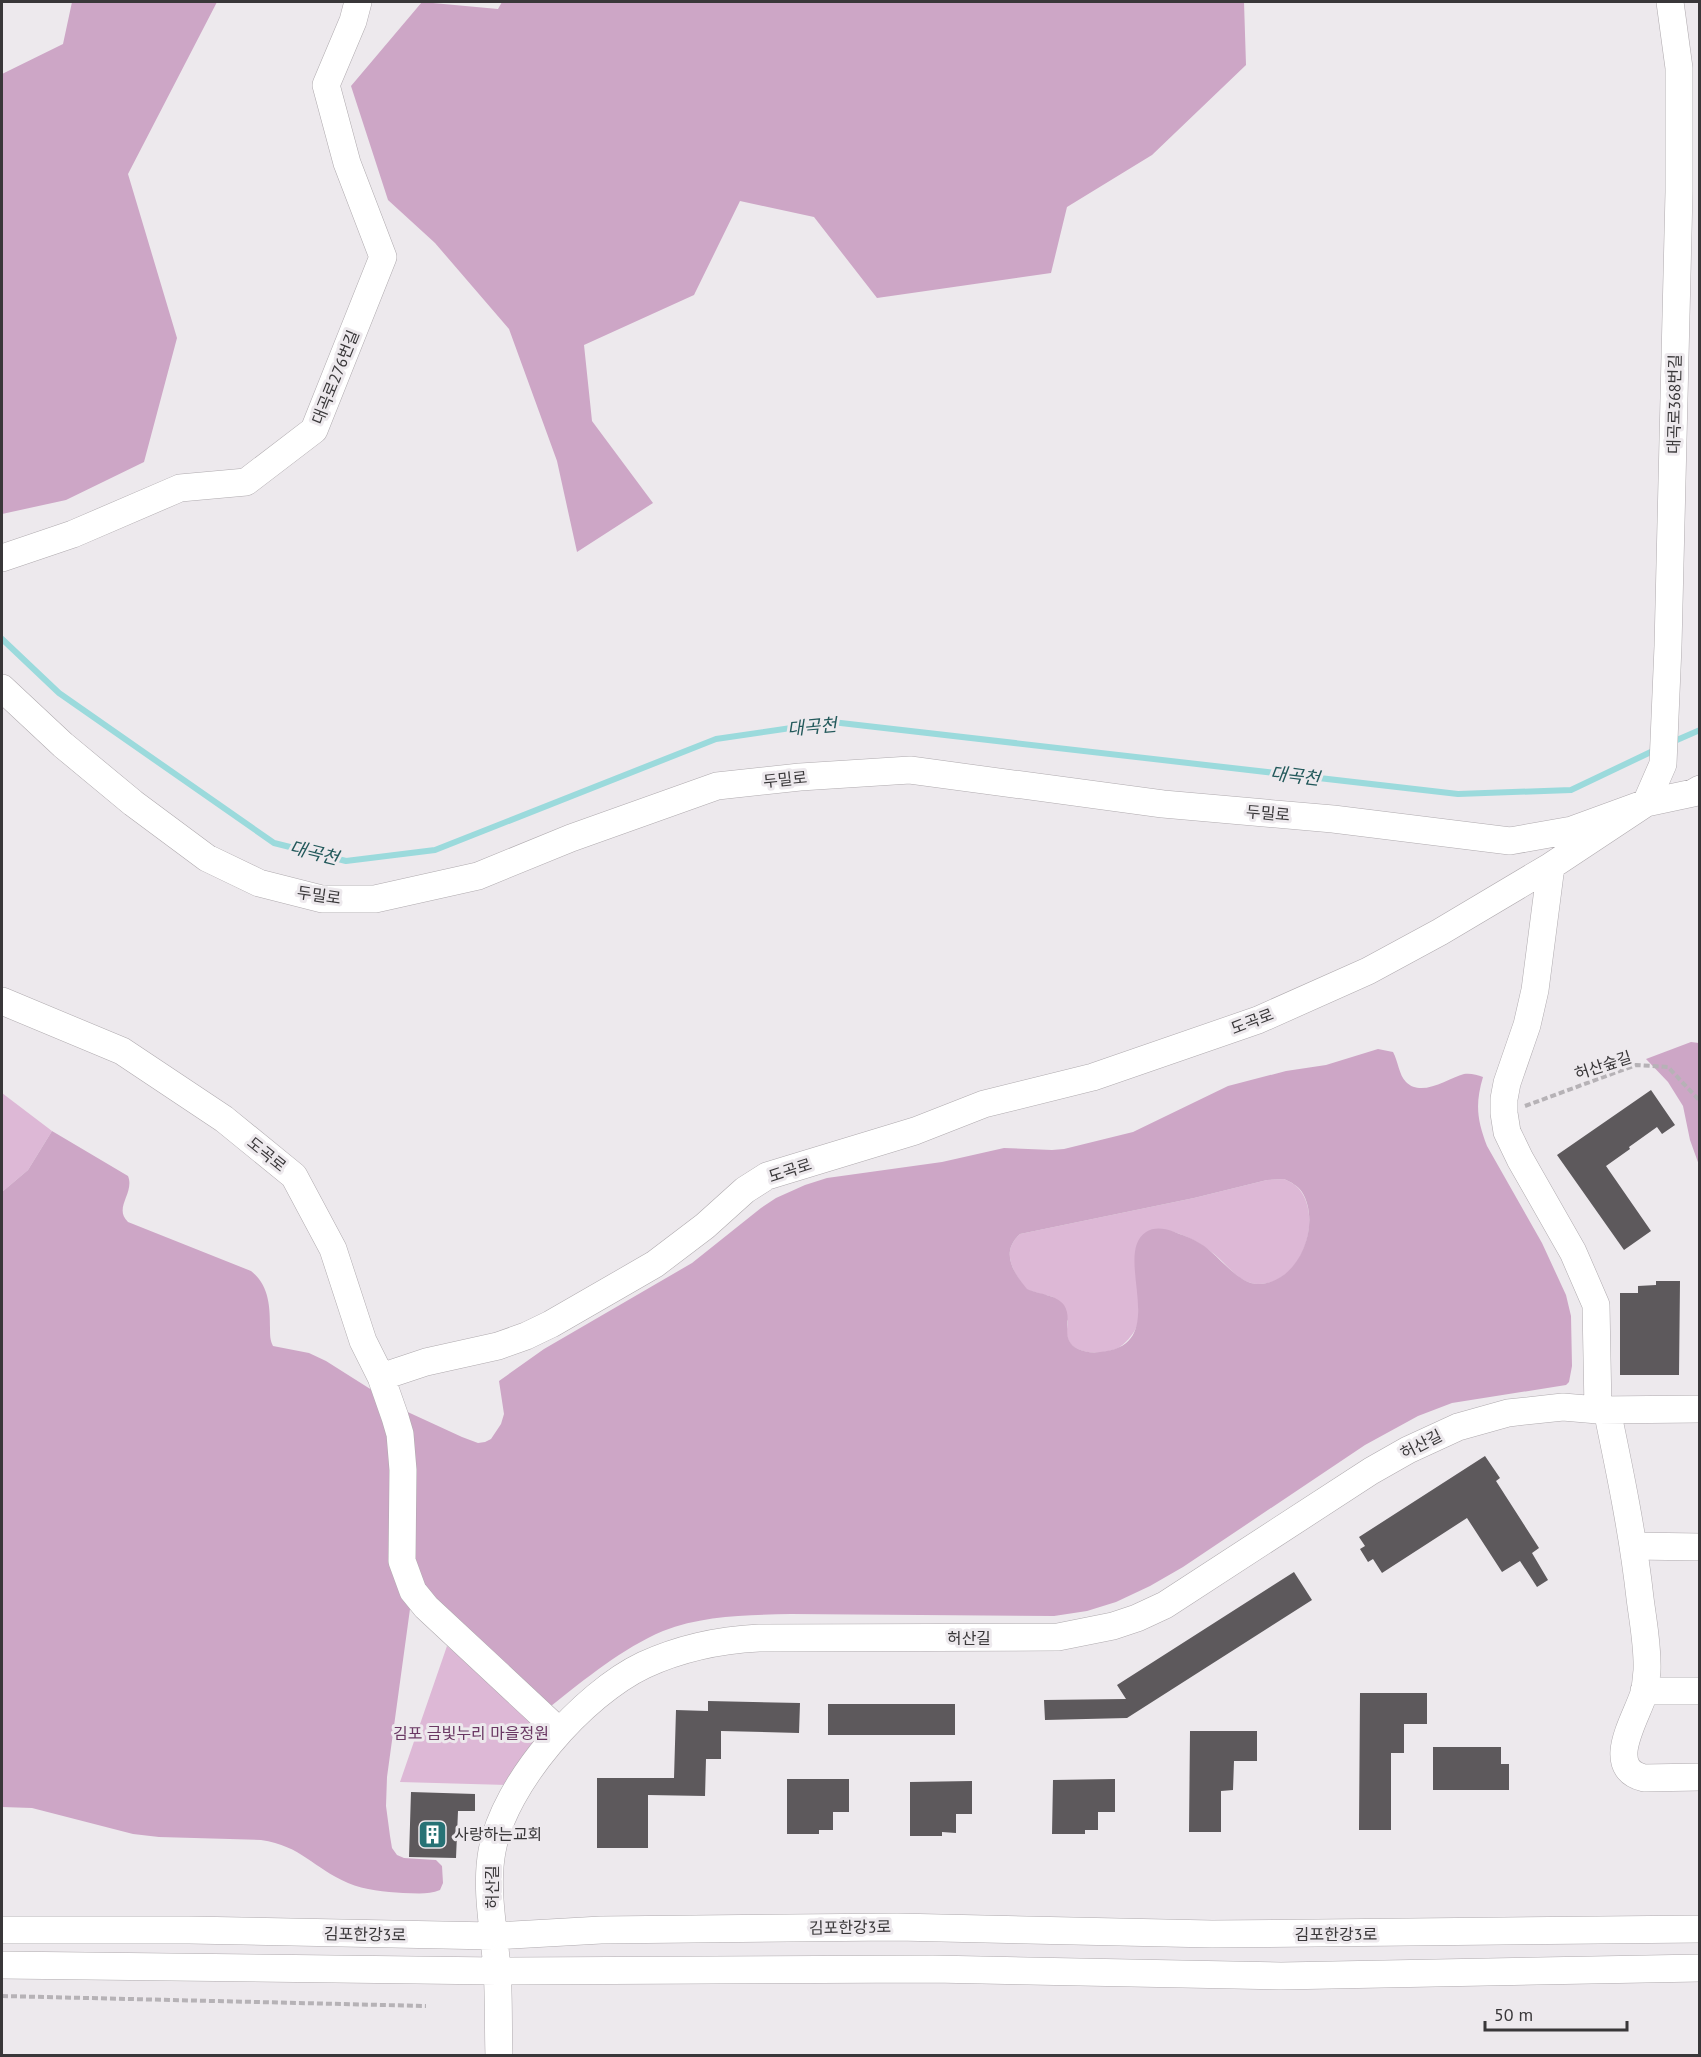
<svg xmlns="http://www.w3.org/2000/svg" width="1701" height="2057" viewBox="0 0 1701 2057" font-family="'PT Sans','Noto Sans KR',sans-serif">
  <rect width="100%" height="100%" fill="#ede9ed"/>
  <!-- green -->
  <path fill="#ddb8d6" d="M 2,1093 L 52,1131 L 28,1170 L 2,1192 Z
    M 1284,1179 C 1291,1182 1298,1186 1302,1193 C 1322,1225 1299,1285 1258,1284 C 1239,1284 1227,1264 1214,1254 C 1197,1240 1177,1230 1156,1229 C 1150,1251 1144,1273 1139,1296 C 1137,1307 1141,1317 1136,1328 C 1133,1335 1125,1344 1118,1348 C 1103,1355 1070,1356 1067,1335 C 1066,1331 1068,1326 1068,1321 L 1053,1297 L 1027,1290 C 1013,1272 1000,1252 1020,1234 L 1194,1198 L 1267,1180 Z
    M 447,1646 L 541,1726 L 543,1736 L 507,1785 L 400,1782 Z"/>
  <!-- forest -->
  <path fill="#cda6c6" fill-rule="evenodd" d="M 72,2 L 217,2 L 128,174 L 177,338 L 144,462 L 66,500 L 2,514 L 2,74 L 63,44 Z
    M 422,2 L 498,9 L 502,2 L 1244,2 L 1246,65 L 1152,155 L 1067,207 L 1051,273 L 877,298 L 814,217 L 740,201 L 694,295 L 584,345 L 592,421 L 653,503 L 577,552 L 557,461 L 509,329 L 435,243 L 388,200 L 351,86 Z
    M 1691,1042 L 1699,1043 L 1699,1165 L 1690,1140 L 1683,1106 L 1668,1082 L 1646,1059 Z
    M 1378,1049 L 1393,1052 C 1398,1061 1399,1075 1406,1082 C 1422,1098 1448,1078 1464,1074 C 1471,1073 1477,1075 1483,1077 C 1475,1104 1477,1120 1487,1146 L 1542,1243 L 1566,1295 L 1571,1316 L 1572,1366 L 1569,1382 L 1566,1385 L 1452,1403 L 1418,1416 L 1365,1445 L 1183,1567 L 1150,1586 L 1116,1602 L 1087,1611 L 1054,1616 L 791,1614 C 748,1615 703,1615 663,1631 C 623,1648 585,1679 551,1706 L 425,1588 L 416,1572 L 399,1408 L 462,1437 L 478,1443 L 485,1442 L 491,1439 L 501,1424 L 504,1414 L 499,1381 L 544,1349 L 692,1263 L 761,1208 L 776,1198 L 805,1185 L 827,1178 L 942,1162 L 1004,1148 L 1052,1150 L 1064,1149 L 1133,1132 L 1228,1086 L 1286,1071 L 1326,1065 ZM 1284,1179 C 1291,1182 1298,1186 1302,1192 C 1322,1224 1299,1283 1259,1284 C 1238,1285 1219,1255 1201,1244 C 1192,1238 1182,1235 1172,1231 C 1164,1228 1153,1227 1146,1232 C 1111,1255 1174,1346 1100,1352 C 1092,1353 1085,1352 1078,1349 C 1058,1339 1074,1320 1064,1305 C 1057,1295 1038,1294 1027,1289 C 1013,1272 1000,1252 1020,1234 L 1194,1198 L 1267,1180 Z
    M 52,1131 L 128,1176 C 135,1193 113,1208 128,1222 L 251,1271 C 269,1285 270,1306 270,1328 C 270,1335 270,1340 273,1346 L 309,1353 L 326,1361 L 375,1392 L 387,1424 L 398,1581 L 410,1609 L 387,1777 L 386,1806 L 390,1836 L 392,1848 L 397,1855 L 404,1858 L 436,1860 L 442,1866 L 443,1883 L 440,1890 C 428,1895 415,1893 403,1893 C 385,1892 365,1890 348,1883 C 313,1868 302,1846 261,1840 L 159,1837 L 133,1834 L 32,1808 L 2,1807 L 2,1192 L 28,1170 Z"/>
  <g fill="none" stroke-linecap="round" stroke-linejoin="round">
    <!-- stream -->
    <path stroke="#9bdadc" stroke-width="6" d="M 2,639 L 59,693 L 274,843 L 346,861 L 435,850 L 716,739 L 832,722 L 1458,794 L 1571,790 L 1655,750
      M 1670,743 L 1700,730"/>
  </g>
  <!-- building -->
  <path fill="#5d595c" d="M 1651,1090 L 1675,1125 L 1662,1134 L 1657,1127 L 1629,1147 L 1630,1149 L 1606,1166 L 1651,1231 L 1624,1250 L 1557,1155 Z
    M 1656,1281 L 1680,1281 L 1679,1375 L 1620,1375 L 1620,1293 L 1638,1293 L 1638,1286 L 1656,1285 Z
    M 1485,1456 L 1500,1478 L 1496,1481 L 1539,1548 L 1532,1553 L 1548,1580 L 1537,1587 L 1520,1561 L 1502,1572 L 1467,1518 L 1382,1573 L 1373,1559 L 1368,1562 L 1360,1549 L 1365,1546 L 1359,1537 Z
    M 1294,1572 L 1312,1600 L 1127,1718 L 1045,1720 L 1044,1700 L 1126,1699 L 1117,1685 Z
    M 1360,1693 L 1427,1693 L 1427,1724 L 1404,1724 L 1404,1753 L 1391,1753 L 1391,1830 L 1359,1830 Z
    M 708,1701 L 800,1703 L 799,1733 L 721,1731 L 721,1759 L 706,1759 L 705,1796 L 648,1795 L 648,1848 L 597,1848 L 597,1778 L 674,1778 L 676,1710 L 708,1711 Z
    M 828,1704 L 955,1704 L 955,1735 L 828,1735 Z
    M 1190,1731 L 1257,1731 L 1257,1761 L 1234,1761 L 1233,1790 L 1221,1791 L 1221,1832 L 1189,1832 Z
    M 1433,1747 L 1501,1747 L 1501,1764 L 1509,1764 L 1509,1790 L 1433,1790 Z
    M 787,1779 L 849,1779 L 849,1812 L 833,1812 L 833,1830 L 819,1830 L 819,1834 L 787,1834 Z
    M 1115,1779 L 1115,1812 L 1098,1812 L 1098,1830 L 1085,1830 L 1085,1834 L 1052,1834 L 1053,1780 Z
    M 972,1781 L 972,1814 L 956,1814 L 956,1833 L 942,1832 L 942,1836 L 910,1836 L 910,1782 Z
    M 411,1792 L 475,1794 L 475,1811 L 458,1811 L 456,1858 L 409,1857 Z"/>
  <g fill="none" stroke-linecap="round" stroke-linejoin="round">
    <defs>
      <path id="minor" d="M 2,558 L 73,534 L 180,488 L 246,482 L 314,430 L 383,257 L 347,163 L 326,85 L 353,21 L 358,2
        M 2,688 L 63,745 L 133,803 L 207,858 L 259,883 L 322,899 L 375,899 L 478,876 L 571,838 L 717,786 L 800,777 L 910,770 L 1163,804 L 1333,819 L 1510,841 L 1572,830 L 1646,803
        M 1646,803 L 1663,764 L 1668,646 L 1679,192 L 1679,68 L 1670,2
        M 1551,866 L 1535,990 L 1527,1025 L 1507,1083 L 1504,1099 L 1504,1113 L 1507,1132 L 1520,1159 L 1573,1252 L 1596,1305 L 1598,1410
        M 2,1001 L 122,1051 L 224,1119 L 294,1176 L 333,1249 L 363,1341 L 381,1377 L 395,1417 L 400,1434 L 403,1470 L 402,1561 L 413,1591 L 426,1607 L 559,1731
        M 381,1377 L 426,1362 L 498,1346 L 526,1336 L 551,1324 L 655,1264 L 705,1226 L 745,1190 L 767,1176 L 915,1131 L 984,1104 L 1093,1077 L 1258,1020 L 1368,971 L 1440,932 L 1551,866 L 1646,803 L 1693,793 L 1700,789
        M 1607,1410 C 1620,1472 1633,1535 1640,1598 C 1643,1622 1648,1646 1647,1671 C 1646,1678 1646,1686 1644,1693 C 1636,1719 1603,1768 1644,1778 L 1700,1777
        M 1634,1546 L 1700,1547
        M 1644,1691 L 1700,1691
        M 2,1930 L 189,1930 L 493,1936 L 601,1930 L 897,1927 L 1212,1934 L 1700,1929
        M 2,1965 L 497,1971 L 933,1969 L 1281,1976 L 1700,1968
        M 499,2056 C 498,2027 499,1997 497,1969 C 494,1930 485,1889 492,1851 C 504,1783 583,1694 644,1665 C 681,1648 719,1640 759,1638 L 1058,1637 L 1113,1626 L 1137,1618 L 1165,1605 L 1371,1471 L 1408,1450 L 1458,1427 L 1508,1413 L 1563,1407 L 1598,1410 L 1700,1409"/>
    </defs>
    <!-- minor casing -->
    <use href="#minor" stroke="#afaaae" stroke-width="28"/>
    <!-- path -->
    <path stroke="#b6b2b6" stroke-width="4" stroke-dasharray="6 3" stroke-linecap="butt" d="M 1525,1106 L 1636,1065 L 1668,1067 L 1700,1101
      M 2,1996 L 426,2006"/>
    <!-- minor -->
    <use href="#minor" stroke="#fff" stroke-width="27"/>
  </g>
  <!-- icons -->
  <defs>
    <symbol id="building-square" viewBox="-11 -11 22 22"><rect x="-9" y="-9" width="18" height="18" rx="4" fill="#277275" stroke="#ede9ed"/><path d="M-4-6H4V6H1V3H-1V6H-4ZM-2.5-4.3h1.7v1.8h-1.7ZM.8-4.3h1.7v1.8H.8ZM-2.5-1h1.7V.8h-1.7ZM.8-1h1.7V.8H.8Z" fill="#fff"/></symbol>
  </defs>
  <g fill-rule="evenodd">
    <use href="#building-square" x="416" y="1818" width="33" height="33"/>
  </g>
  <g text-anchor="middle" stroke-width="6" stroke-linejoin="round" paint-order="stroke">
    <!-- street labels -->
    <g font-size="16" fill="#393739" stroke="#ede9ed">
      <text transform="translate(335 377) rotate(-68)" y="6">대곡로276번길</text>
      <text transform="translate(1674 404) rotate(-89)" y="6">대곡로368번길</text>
      <text transform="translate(785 779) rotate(-6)" y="6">두밀로</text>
      <text transform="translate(1268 813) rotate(5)" y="6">두밀로</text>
      <text transform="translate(319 895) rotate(8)" y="6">두밀로</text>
      <text transform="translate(1252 1021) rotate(-21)" y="6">도곡로</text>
      <text transform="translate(1603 1065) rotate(-18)" y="6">허산숲길</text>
      <text transform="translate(267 1154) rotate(39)" y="6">도곡로</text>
      <text transform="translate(790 1170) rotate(-18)" y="6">도곡로</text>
      <text transform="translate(1421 1444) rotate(-27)" y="6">허산길</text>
      <text x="969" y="1644">허산길</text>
      <text transform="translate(492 1887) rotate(-90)" y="6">허산길</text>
      <text transform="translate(850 1927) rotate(-1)" y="6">김포한강3로</text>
      <text transform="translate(365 1934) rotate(1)" y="6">김포한강3로</text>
      <text x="1336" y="1940">김포한강3로</text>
    </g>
    <!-- park labels -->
    <g font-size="16" fill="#6a3863" stroke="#ede9ed">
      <text x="471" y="1739">김포 금빛누리 마을정원</text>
    </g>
    <!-- poi labels -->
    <g font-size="16" fill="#393739" stroke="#ede9ed" text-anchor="start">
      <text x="454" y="1840">사랑하는교회</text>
    </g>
    <!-- water labels -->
    <g font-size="18" font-style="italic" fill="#23595b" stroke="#ede9ed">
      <text transform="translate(812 727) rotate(-5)" y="6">대곡천</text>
      <text transform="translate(1295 776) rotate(7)" y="6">대곡천</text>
      <text transform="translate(314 853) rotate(14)" y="6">대곡천</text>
    </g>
  </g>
  <!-- border -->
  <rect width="1701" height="2057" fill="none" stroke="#393739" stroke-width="6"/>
  <!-- scale -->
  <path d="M1485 2021v9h142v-9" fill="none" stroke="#393739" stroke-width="3"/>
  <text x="1494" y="2021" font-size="18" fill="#393739" stroke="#ede9ed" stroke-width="4.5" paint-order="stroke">50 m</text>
</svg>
